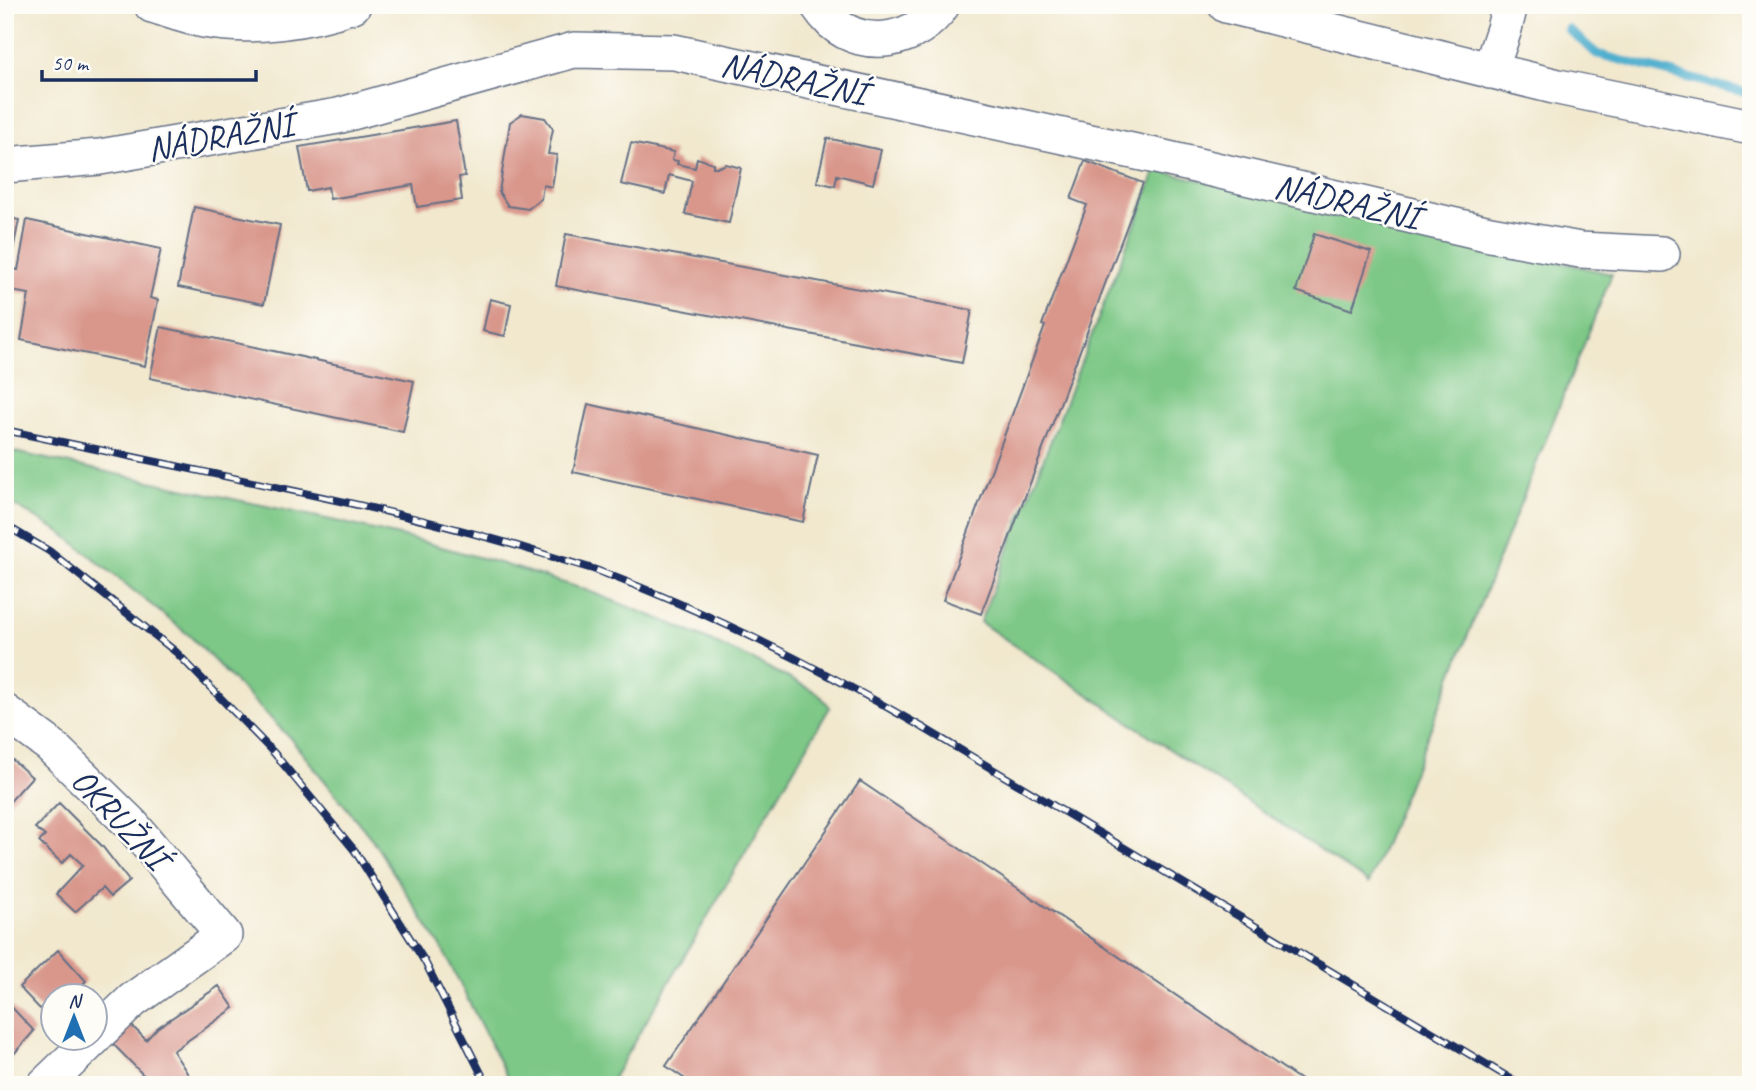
<svg xmlns="http://www.w3.org/2000/svg" width="1756" height="1090" viewBox="0 0 1756 1090" font-family="Caveat,sans-serif">
  <rect width="100%" height="100%" fill="#fdfcf7"/>
  <filter id="ink" filterUnits="userSpaceOnUse"><feTurbulence type="fractalNoise" baseFrequency=".0143" numOctaves="2"/><feDisplacementMap in="SourceGraphic" scale="14" xChannelSelector="R" yChannelSelector="G"/><feConvolveMatrix kernelMatrix="1 2 1 2 8 2 1 2 1" color-interpolation-filters="sRGB"/></filter>
  <filter id="wash" filterUnits="userSpaceOnUse"><feTurbulence type="fractalNoise" baseFrequency=".00686" numOctaves="4" result="noise"/><feDisplacementMap in="SourceGraphic" scale="28" xChannelSelector="R" yChannelSelector="G"/><feGaussianBlur stdDeviation="1.57" result="paint"/><feColorMatrix in="noise" values="0 0 0 0 0 0 0 0 0 0 0 0 0 0 0 0 0 1.4 0 .05"/><feComposite in="paint" operator="in"/></filter>
  <g filter="url(#wash)">
    <rect width="100%" height="100%" fill="#f1e8ce"/>
    <!-- green -->
    <path fill="#7dc886" stroke="#4c7c72" stroke-width="2" d="M 1156,170 L 1612,274 L 1369,883 L 980,622 Z
      M 5,450 L 336,521 L 420,541 L 503,564 L 583,589 L 670,623 L 751,659 L 818,693 L 830,707 L 609,1085 L 511,1085 L 444,952 L 372,839 L 290,738 L 190,636 L 62,533 L 5,500 Z"/>
    <g fill="none" stroke-linecap="round" stroke-linejoin="round">
      <!-- stream -->
      <path stroke="#50afce" stroke-width="9" d="M 1568,29 L 1597,54 L 1751,94"/>
    </g>
    <g id="blocks">
      <!-- building -->
      <path fill="#d9978c" d="M 522,114 L 545,118 L 553,129 L 548,154 L 557,155 L 552,187 L 543,185 L 541,199 L 528,209 L 508,206 L 499,192 L 510,122 Z
        M 456,121 L 465,176 L 459,177 L 462,200 L 417,207 L 413,185 L 330,199 L 328,187 L 307,191 L 299,147 Z
        M 827,138 L 881,150 L 873,184 L 837,175 L 835,186 L 817,182 Z
        M 631,143 L 674,152 L 672,160 L 678,161 L 677,164 L 695,168 L 697,158 L 713,163 L 713,167 L 719,167 L 726,164 L 741,168 L 729,223 L 685,214 L 692,181 L 669,175 L 665,194 L 621,184 Z
        M 1085,161 L 1143,183 L 981,614 L 943,600 L 1045,326 L 1042,325 L 1087,205 L 1071,199 Z
        M 194,207 L 280,225 L 264,304 L 178,287 Z
        M 5,217 L 19,220 L 13,250 L 5,248 Z
        M 27,220 L 161,249 L 150,298 L 158,300 L 145,366 L 21,340 L 29,294 L 5,290 L 5,268 L 18,270 Z
        M 566,234 L 972,310 L 962,363 L 556,286 Z
        M 1314,234 L 1371,252 L 1352,310 L 1296,291 Z
        M 490,299 L 511,304 L 505,336 L 483,331 Z
        M 161,327 L 414,381 L 403,432 L 150,378 Z
        M 588,404 L 818,455 L 803,522 L 573,472 Z
        M 8,756 L 32,777 L 5,807 L 5,759 Z
        M 860,781 L 1308,1085 L 694,1085 L 666,1066 Z
        M 59,803 L 102,846 L 129,881 L 110,897 L 102,888 L 75,912 L 56,894 L 83,865 L 71,854 L 62,863 L 39,842 L 45,836 L 35,828 Z
        M 58,950 L 86,981 L 72,995 L 52,995 L 52,1010 L 47,1004 L 40,1009 L 19,987 Z
        M 219,986 L 234,1008 L 173,1051 L 195,1085 L 176,1085 L 168,1075 L 161,1082 L 157,1078 L 151,1083 L 113,1044 L 131,1025 L 146,1040 L 157,1028 Z
        M 5,1000 L 34,1031 L 5,1064 Z"/>
    </g>
  </g>
  <g filter="url(#ink)">
    <use href="#blocks" fill-opacity="0" stroke="#667085" stroke-width="2"/>
    <g fill="none" stroke-linecap="round" stroke-linejoin="round">
      <defs>
        <path id="minor" d="M 152,5 C 169,10 187,17 204,20 C 253,29 307,21 353,5
          M 818,5 C 822,11 827,17 832,22 C 866,52 918,41 942,5
          M 1226,5 L 1558,87 L 1751,127
          M 1490,71 L 1504,29 L 1510,5
          M 5,165 L 100,157 L 338,116 L 574,50 L 674,52 L 1160,157 L 1490,234 L 1580,250 L 1662,254
          M 5,712 L 50,745 L 131,824 L 224,935 L 133,1000 L 94,1037
          M 45,1085 L 94,1038"/>
      </defs>
      <!-- minor casing -->
      <use href="#minor" stroke="#667085" stroke-width="38"/>
      <!-- minor -->
      <use href="#minor" stroke="#fff" stroke-width="35"/>
      <defs>
        <path id="rail" d="M 5,430 C 99,450 192,469 285,489 C 370,507 454,526 537,552 C 555,558 574,563 593,569 C 707,611 816,666 922,727 L 1521,1085
          M 5,525 L 49,551 L 176,652 L 274,753 L 355,851 L 425,962 L 487,1085"/>
      </defs>
      <!-- rail casing -->
      <use href="#rail" stroke="#1b2f5e" stroke-width="8"/>
      <!-- rail -->
      <use href="#rail" stroke="#fdfcf7" stroke-width="5" stroke-dasharray="16" stroke-linecap="butt"/>
    </g>
  </g>
  <g text-anchor="middle" stroke-width="5" stroke-linejoin="round" paint-order="stroke">
    <!-- street labels -->
    <g font-size="35" fill="#1b2f5e" stroke="#fdfcf7">
      <text transform="translate(794 78) rotate(12)" y="12">NÁDRAŽNÍ</text>
      <text transform="translate(220 136) rotate(-10)" y="12">NÁDRAŽNÍ</text>
      <text transform="translate(1347 201) rotate(13)" y="12">NÁDRAŽNÍ</text>
      <text transform="translate(120 818) rotate(47)" y="12">OKRUŽNÍ</text>
    </g>
  </g>
  <!-- margin -->
  <rect width="1756" height="1090" fill="none" stroke="#fdfcf7" stroke-width="28"/>
  <!-- north arrow -->
  <g transform="translate(74 1017)"><circle r="33" fill="#fdfcf7" stroke="#a3aaba" stroke-width="2"/>
  <path d="M0-5L12 26L0 18L-12 26Z" fill="#1f6fb2"/>
  <text y="-10" font-size="19" font-weight="bold" text-anchor="middle" fill="#1b2f5e">N</text>
  </g>
  <!-- scale -->
  <path d="M42 70v10h214v-10" fill="none" stroke="#1b2f5e" stroke-width="3.5"/>
  <text x="52" y="70" font-size="21" fill="#1b2f5e" stroke="#fdfcf7" stroke-width="5" paint-order="stroke">50 m</text>
</svg>
